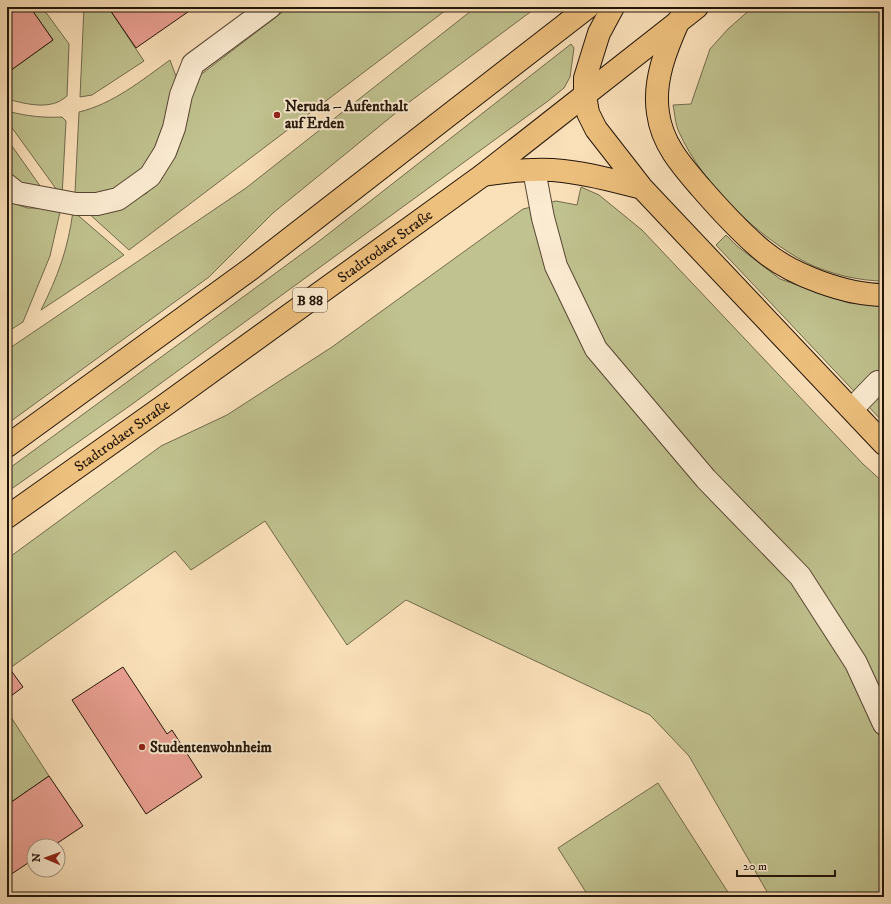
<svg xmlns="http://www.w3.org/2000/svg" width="891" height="904" viewBox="0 0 891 904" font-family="'IM FELL DW Pica',serif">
  <rect width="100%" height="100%" fill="#fbe1ba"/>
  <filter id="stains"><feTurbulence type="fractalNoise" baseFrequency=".005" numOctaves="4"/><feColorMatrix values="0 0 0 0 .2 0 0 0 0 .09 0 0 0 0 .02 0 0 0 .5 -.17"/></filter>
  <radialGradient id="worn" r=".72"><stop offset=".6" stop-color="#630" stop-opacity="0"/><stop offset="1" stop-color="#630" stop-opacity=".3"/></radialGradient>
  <!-- green -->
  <path fill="#c0c28f" stroke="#716b4c" d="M 30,7 L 42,7 L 69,44 L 67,96 C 51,111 26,104 7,99 L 7,73 L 53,40 Z
    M 84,7 L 108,7 L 144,61 L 92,95 L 80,97 Z
    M 289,7 L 450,7 L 129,250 L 86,211 L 97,213 L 110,212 L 147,193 L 163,174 L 189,94 L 199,76 Z
    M 476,7 L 537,7 L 408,103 L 273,213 L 209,277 L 7,424 L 7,350 L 246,188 Z
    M 753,7 L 884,7 L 884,281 C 859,281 830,274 807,263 C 758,237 702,184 679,132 C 675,124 675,114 673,105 L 691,104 L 710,49 L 728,29 Z
    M 571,44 L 574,48 L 570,77 L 564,88 L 548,101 L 131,405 L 7,492 L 7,470 L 318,242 Z
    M 170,60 L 177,79 L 153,162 L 108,196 L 75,193 L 79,112 C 113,104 142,80 170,60 Z
    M 7,111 C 26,116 43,118 62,117 L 66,121 L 62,197 L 7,121 Z
    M 7,139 L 43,190 L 7,180 Z
    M 581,187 L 599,195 L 642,230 L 863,464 L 884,483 L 884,897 L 770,897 L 689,756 L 650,715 L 406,600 L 347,645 L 265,521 L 191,570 L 175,551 L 10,668 L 7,665 L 7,559 L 161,446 L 227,415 L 332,347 L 523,209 L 556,201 L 577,205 Z
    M 7,201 L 27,208 L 57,208 L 60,212 L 50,256 L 23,322 L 7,332 Z
    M 73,211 L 124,255 L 41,310 C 58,276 68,249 73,211 Z
    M 726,235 L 737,246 L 780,279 L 849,303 L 884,305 L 884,423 L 716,245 Z
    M 7,711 L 49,776 L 7,805 Z
    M 658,783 L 731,897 L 589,897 L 558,848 Z"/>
  <!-- building -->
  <path fill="#eca194" stroke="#221408" d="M 7,7 L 30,7 L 53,40 L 7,73 Z
    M 108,7 L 195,7 L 136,48 Z
    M 7,665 L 23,687 L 7,699 Z
    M 123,667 L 167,734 L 172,730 L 202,777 L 146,814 L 72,700 Z
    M 49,776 L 83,826 L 53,846 L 34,846 L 34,859 L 7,877 L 7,805 Z"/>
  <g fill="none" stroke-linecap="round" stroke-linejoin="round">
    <defs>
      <path id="minor" d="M 534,170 L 543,218 L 556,266 L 596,349 L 706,479 L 800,576 L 856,663 L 884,724
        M 7,185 L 17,193 L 76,204 L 97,204 L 118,199 L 150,176 L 165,152 L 174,128 L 181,95 L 193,64 L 270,7
        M 852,409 L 878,382"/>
      <g id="major">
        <path d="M 7,446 L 252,268 L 588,7"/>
        <path id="s1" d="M 7,517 L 165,405 L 483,175 L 697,7"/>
      </g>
      <path id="highway" d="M 613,7 L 599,33 L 585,78 L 585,95 L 588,113 L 596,129 L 642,188 L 884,444
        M 679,20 C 666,49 653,81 658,113 C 662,144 682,166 701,188 C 721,211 740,232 763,251 C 792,275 846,295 884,295
        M 483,175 C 509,171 537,168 563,171 C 590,174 616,181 642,188"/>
    </defs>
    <!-- minor casing -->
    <use href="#minor" stroke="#584734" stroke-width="24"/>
    <!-- major casing -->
    <use href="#major" stroke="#221408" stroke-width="24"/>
    <!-- highway casing -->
    <use href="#highway" stroke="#221408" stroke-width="24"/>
    <!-- minor -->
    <use href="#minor" stroke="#fcecd2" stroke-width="22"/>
    <!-- major -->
    <use href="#major" stroke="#eec07d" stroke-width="22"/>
    <!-- highway -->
    <use href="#highway" stroke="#eec07d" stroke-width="22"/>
  </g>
  <!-- markers -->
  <g fill="#8f2418" stroke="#fcecd2" stroke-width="1.5">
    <circle cx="277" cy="115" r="4"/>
    <circle cx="142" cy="747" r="4"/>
  </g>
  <g text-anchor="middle" stroke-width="4" stroke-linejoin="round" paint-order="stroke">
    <!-- shield labels -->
    <rect fill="#fcecd2" stroke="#635545" stroke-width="1" x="293" y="288" width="34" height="24" rx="3"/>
    <g font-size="14" font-weight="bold" fill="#221408">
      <text x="310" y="305">B 88</text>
    </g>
    <!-- poi labels -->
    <g font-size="15" font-weight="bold" fill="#221408" stroke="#fcecd2" text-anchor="start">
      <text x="285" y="111">Neruda – Aufenthalt<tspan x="285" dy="17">auf Erden</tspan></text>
      <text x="150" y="752">Studentenwohnheim</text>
    </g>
    <!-- street labels -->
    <g font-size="15" fill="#221408" stroke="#fcecd2">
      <text dy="5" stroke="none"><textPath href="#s1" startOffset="465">Stadtrodaer Straße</textPath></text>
      <text dy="5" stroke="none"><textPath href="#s1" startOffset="141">Stadtrodaer Straße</textPath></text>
    </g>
  </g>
  <!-- margin -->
  <rect width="891" height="904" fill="none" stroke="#fbe1ba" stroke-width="24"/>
  <rect x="8" y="8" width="875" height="888" fill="none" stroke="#221408" stroke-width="2"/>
  <rect x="12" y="12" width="867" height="880" fill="none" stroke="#221408"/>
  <!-- north arrow -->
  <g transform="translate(46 858) rotate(272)"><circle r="19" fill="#fcecd2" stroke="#a59681"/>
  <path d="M0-3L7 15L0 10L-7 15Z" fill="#8f2418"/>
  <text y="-6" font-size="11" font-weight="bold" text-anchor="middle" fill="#221408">N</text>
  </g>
  <!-- scale -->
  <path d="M737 870v6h98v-6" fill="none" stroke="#221408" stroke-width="2"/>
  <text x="743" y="870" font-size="12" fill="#221408" stroke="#fcecd2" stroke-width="3" paint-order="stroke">20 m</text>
  <rect width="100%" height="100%" filter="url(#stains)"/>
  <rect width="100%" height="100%" fill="url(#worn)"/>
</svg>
